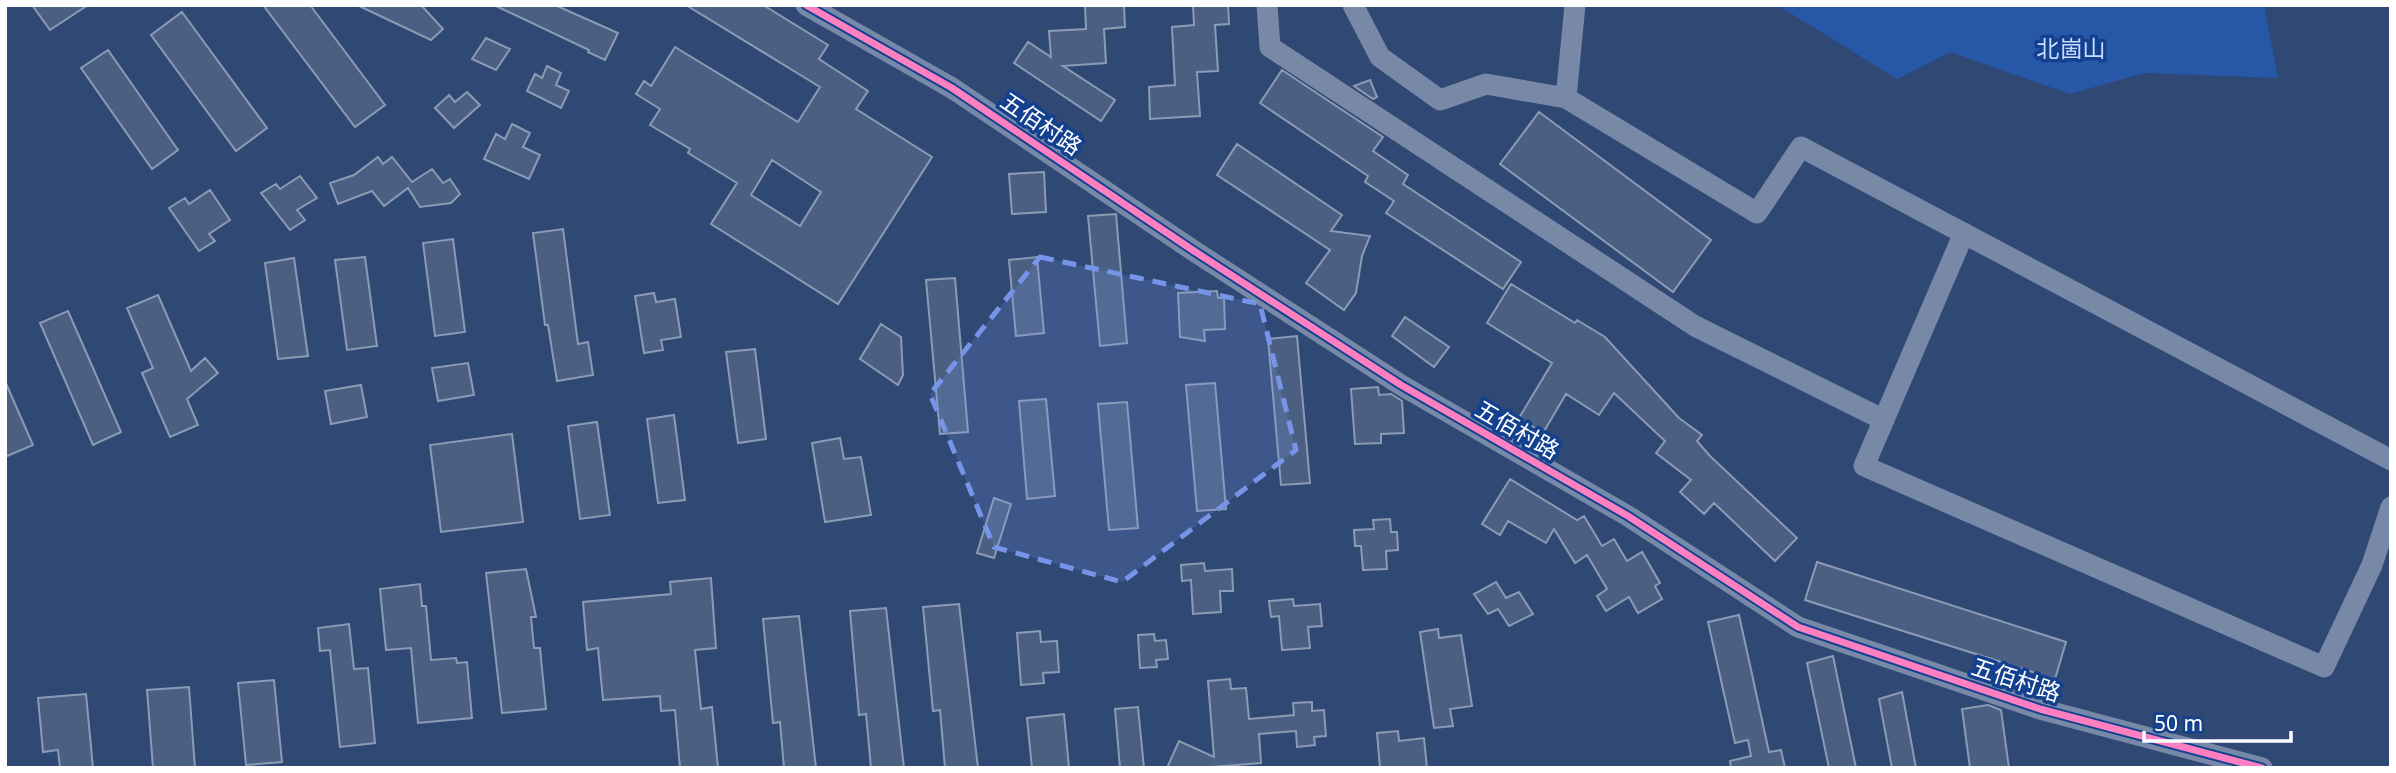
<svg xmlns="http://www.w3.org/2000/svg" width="2396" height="773" viewBox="0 0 2396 773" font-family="'Noto Sans','Noto Sans SC',sans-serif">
  <rect width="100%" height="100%" fill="#304874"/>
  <!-- green -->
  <path fill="#2757a7" d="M 1777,5 L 2264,5 L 2278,78 L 2144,73 L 2070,94 L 1950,52 L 1897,79 Z"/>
  <!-- building -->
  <path fill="#4b5f82" stroke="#8c9bb5" stroke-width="2" fill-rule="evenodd" d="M 32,5 L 88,5 L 50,30 Z
    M 263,5 L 310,5 L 385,105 L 355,127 Z
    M 357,5 L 421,5 L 443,29 L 431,40 Z
    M 494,5 L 555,5 L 618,33 L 605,60 L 588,52 L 589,50 Z
    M 686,5 L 763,5 L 828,45 L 819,59 L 868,91 L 856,109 L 932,157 L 838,304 L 711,224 L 737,183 L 688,153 L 690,149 L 650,125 L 660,109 L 636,94 L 644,81 L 651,86 L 675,47 L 798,122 L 820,87 ZM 772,160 L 821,192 L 800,226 L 751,195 Z
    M 1085,5 L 1124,5 L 1125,27 L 1104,29 L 1106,63 L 1063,66 L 1115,100 L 1101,121 L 1014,63 L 1028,42 L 1051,57 L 1049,31 L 1086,29 Z
    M 1193,5 L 1228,5 L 1229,24 L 1215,25 L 1218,71 L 1197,72 L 1200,116 L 1150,119 L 1149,87 L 1175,85 L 1172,27 L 1194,25 Z
    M 182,12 L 267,128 L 236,151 L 151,35 Z
    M 486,38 L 510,49 L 496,70 L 472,59 Z
    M 108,50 L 178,150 L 152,169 L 81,68 Z
    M 547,66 L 561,73 L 556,85 L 569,91 L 561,108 L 527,91 L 535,74 L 542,78 Z
    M 1282,70 L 1383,137 L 1373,151 L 1408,175 L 1403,184 L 1521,262 L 1503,289 L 1386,213 L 1394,201 L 1365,182 L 1368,176 L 1260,103 Z
    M 1370,80 L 1377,97 L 1373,99 L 1354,86 Z
    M 467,92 L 480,105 L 454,128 L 435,108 L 449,95 L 455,102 Z
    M 1539,112 L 1711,240 L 1673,292 L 1500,164 Z
    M 512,124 L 530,133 L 523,147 L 540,155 L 529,179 L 484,159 L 496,134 L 505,139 Z
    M 1237,144 L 1342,215 L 1331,231 L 1370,236 L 1362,256 L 1356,293 L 1344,310 L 1306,283 L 1330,250 L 1217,175 Z
    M 378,157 L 383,164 L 392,157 L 412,182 L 432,169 L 443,183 L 450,179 L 460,194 L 451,203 L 420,207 L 408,188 L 384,206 L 372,191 L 338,204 L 330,183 L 354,175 Z
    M 1044,172 L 1046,212 L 1012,214 L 1009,174 Z
    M 300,176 L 317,198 L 297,210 L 305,220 L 290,230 L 261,193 L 276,184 L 280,189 Z
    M 210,190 L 230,220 L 209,234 L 215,241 L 199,251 L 169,208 L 185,198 L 189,204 Z
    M 1116,214 L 1127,343 L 1100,346 L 1088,216 Z
    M 563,229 L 578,344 L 588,342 L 593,375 L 557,381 L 548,325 L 545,325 L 533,233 Z
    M 453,239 L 465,332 L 435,336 L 423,243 Z
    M 365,257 L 377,346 L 347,350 L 335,260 Z
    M 1037,257 L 1044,333 L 1016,336 L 1009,260 Z
    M 294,258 L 308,356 L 278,359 L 265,263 Z
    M 955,278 L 968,432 L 940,434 L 926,280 Z
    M 1511,284 L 1575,323 L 1577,320 L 1605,337 L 1679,418 L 1702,435 L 1697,441 L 1710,456 L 1797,538 L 1775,561 L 1714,503 L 1704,514 L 1680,492 L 1691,480 L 1656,453 L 1665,441 L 1614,393 L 1599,415 L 1566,394 L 1543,433 L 1519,418 L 1552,363 L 1487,323 Z
    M 1217,291 L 1218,298 L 1224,298 L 1225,329 L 1204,330 L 1205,341 L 1180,337 L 1178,293 Z
    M 654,293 L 656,302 L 675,299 L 681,337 L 661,340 L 663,350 L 644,353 L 635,296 Z
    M 158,295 L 191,371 L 205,358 L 218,373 L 187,399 L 198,425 L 170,437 L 142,373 L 153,368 L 127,308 Z
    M 68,311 L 121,432 L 93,445 L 40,323 Z
    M 1405,317 L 1449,347 L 1434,367 L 1392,336 Z
    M 881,324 L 901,337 L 903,375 L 898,385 L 860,359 Z
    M 1297,336 L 1310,483 L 1281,485 L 1268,339 Z
    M 755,349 L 766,439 L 738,443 L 726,352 Z
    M 468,363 L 474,395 L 438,401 L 432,368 Z
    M 5,381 L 33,445 L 5,457 Z
    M 1215,383 L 1226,509 L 1197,511 L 1186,385 Z
    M 361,385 L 367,417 L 331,424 L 325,391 Z
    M 1378,387 L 1379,395 L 1391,394 L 1402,401 L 1404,433 L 1381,434 L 1381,443 L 1355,444 L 1351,389 Z
    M 1046,399 L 1055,496 L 1027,499 L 1019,401 Z
    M 1127,402 L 1138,528 L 1109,530 L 1098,404 Z
    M 674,415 L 685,500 L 658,503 L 647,419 Z
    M 597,422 L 610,515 L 580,519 L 568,426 Z
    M 512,434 L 523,522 L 441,532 L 430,445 Z
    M 840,438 L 844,459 L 861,457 L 871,515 L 825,522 L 812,443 Z
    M 1510,479 L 1577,520 L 1584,516 L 1602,546 L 1614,539 L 1627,561 L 1642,552 L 1660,583 L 1655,586 L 1662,599 L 1638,613 L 1629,597 L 1606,611 L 1597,596 L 1607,589 L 1587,555 L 1575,563 L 1554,529 L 1546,543 L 1508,521 L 1500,535 L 1482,524 Z
    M 994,498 L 1011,504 L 994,558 L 977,553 Z
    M 1390,519 L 1391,532 L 1397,532 L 1398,550 L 1386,551 L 1387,569 L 1363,570 L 1361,546 L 1355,546 L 1354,530 L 1374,529 L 1373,520 Z
    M 1817,562 L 2066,642 L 2055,679 L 1805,600 Z
    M 1204,563 L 1205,571 L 1232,569 L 1233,591 L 1220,591 L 1221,612 L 1193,614 L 1191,580 L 1182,581 L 1181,565 Z
    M 526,569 L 536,617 L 531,617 L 534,648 L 540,648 L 546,709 L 502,713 L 486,573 Z
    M 711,578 L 716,648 L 695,650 L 701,709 L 712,707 L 718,768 L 680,768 L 675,710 L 661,711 L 660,696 L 603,700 L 598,648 L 587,650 L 583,602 L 671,594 L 670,582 Z
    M 1496,582 L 1506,598 L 1519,592 L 1533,614 L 1509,626 L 1498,609 L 1488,614 L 1474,594 Z
    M 420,584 L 422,606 L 426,606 L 431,660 L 456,658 L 457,663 L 467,662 L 472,718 L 418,723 L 411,648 L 386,650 L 380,589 Z
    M 1293,599 L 1294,606 L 1320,604 L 1322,626 L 1308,627 L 1310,648 L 1282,650 L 1279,616 L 1271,617 L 1269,601 Z
    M 959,604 L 978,768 L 945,768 L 940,710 L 933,711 L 923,607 Z
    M 886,608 L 904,768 L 871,768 L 866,714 L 859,715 L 850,611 Z
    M 1739,615 L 1769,752 L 1781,750 L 1785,768 L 1731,768 L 1730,761 L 1751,756 L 1748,740 L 1735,743 L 1708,622 Z
    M 799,616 L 816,768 L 784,768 L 780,722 L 773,723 L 763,619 Z
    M 349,624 L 354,669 L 368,668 L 375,743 L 340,747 L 330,650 L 320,651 L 318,628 Z
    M 1438,629 L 1439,638 L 1461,635 L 1472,706 L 1450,709 L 1453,726 L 1434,728 L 1420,632 Z
    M 1040,631 L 1041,642 L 1057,641 L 1059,672 L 1043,673 L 1044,683 L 1021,685 L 1017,633 Z
    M 1154,634 L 1155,641 L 1166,640 L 1168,659 L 1156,660 L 1157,667 L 1140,668 L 1138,635 Z
    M 1833,656 L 1856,768 L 1829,768 L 1807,663 Z
    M 1230,679 L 1231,689 L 1246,688 L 1249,719 L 1294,715 L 1293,703 L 1312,702 L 1312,711 L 1324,710 L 1326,736 L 1314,737 L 1315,745 L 1297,747 L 1296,731 L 1259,734 L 1261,763 L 1199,768 L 1167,768 L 1179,741 L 1214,757 L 1208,681 Z
    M 274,680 L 282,762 L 246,765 L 238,683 Z
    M 189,687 L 195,768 L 153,768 L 147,690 Z
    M 1902,692 L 1916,768 L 1892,768 L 1879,699 Z
    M 86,694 L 93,768 L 60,768 L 58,750 L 43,752 L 38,698 Z
    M 1988,705 L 2001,710 L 2009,768 L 1970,768 L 1962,709 Z
    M 1138,707 L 1144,768 L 1120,768 L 1115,709 Z
    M 1064,714 L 1069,768 L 1032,768 L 1027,718 Z
    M 1398,731 L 1399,741 L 1424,738 L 1427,768 L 1380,768 L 1377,733 Z"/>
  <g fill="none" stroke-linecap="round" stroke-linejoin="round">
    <!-- minor -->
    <path stroke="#7789a7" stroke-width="21" d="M 806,5 L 952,88 L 1194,251 L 1401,385 L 1628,516 L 1798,627 L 2040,709 L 2262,768
      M 1267,5 L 1270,47 L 1695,326 L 1884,420
      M 1353,5 L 1380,57 L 1440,100 L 1486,84 L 1566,98 L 1757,213 L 1801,147 L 2391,460
      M 1566,98 L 1575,5
      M 1964,233 L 1864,466 L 2324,667 L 2372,565 L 2391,507"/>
    <defs>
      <path id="cycleway" d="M 806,5 L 952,88 L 1194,251 L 1401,385 L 1628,516 L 1798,627 L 2040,709 L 2262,768"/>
    </defs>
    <!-- cycleway casing -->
    <use href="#cycleway" stroke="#144090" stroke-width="11"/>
    <!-- cycleway -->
    <use href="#cycleway" stroke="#ff80c0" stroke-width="7"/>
  </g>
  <!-- marked area -->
  <path fill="#7795e8" fill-opacity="0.2" stroke="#7795e8" stroke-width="5" stroke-dasharray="14 9" stroke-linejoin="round" d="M 1040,257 L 1260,304 L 1296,450 L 1122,582 L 994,547 L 930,394 Z"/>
  <g text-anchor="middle" stroke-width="7" stroke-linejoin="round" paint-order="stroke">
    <!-- park labels -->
    <g font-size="23" fill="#c7dbfc" stroke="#144090">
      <text x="2071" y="57">北崮山</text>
    </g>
    <!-- street labels -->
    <g font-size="23" fill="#fff" stroke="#144090">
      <text transform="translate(1041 124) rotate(34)" y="8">五佰村路</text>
      <text transform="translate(1517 430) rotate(30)" y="8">五佰村路</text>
      <text transform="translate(2016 680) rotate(18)" y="8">五佰村路</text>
    </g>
  </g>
  <!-- border -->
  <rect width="2396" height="773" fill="none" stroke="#ffffff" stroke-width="14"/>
  <!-- scale -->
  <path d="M2144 731v10h147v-10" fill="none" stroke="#ffffff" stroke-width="3.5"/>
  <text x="2154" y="731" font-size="21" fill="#ffffff" stroke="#144090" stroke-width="5" paint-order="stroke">50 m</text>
</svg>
